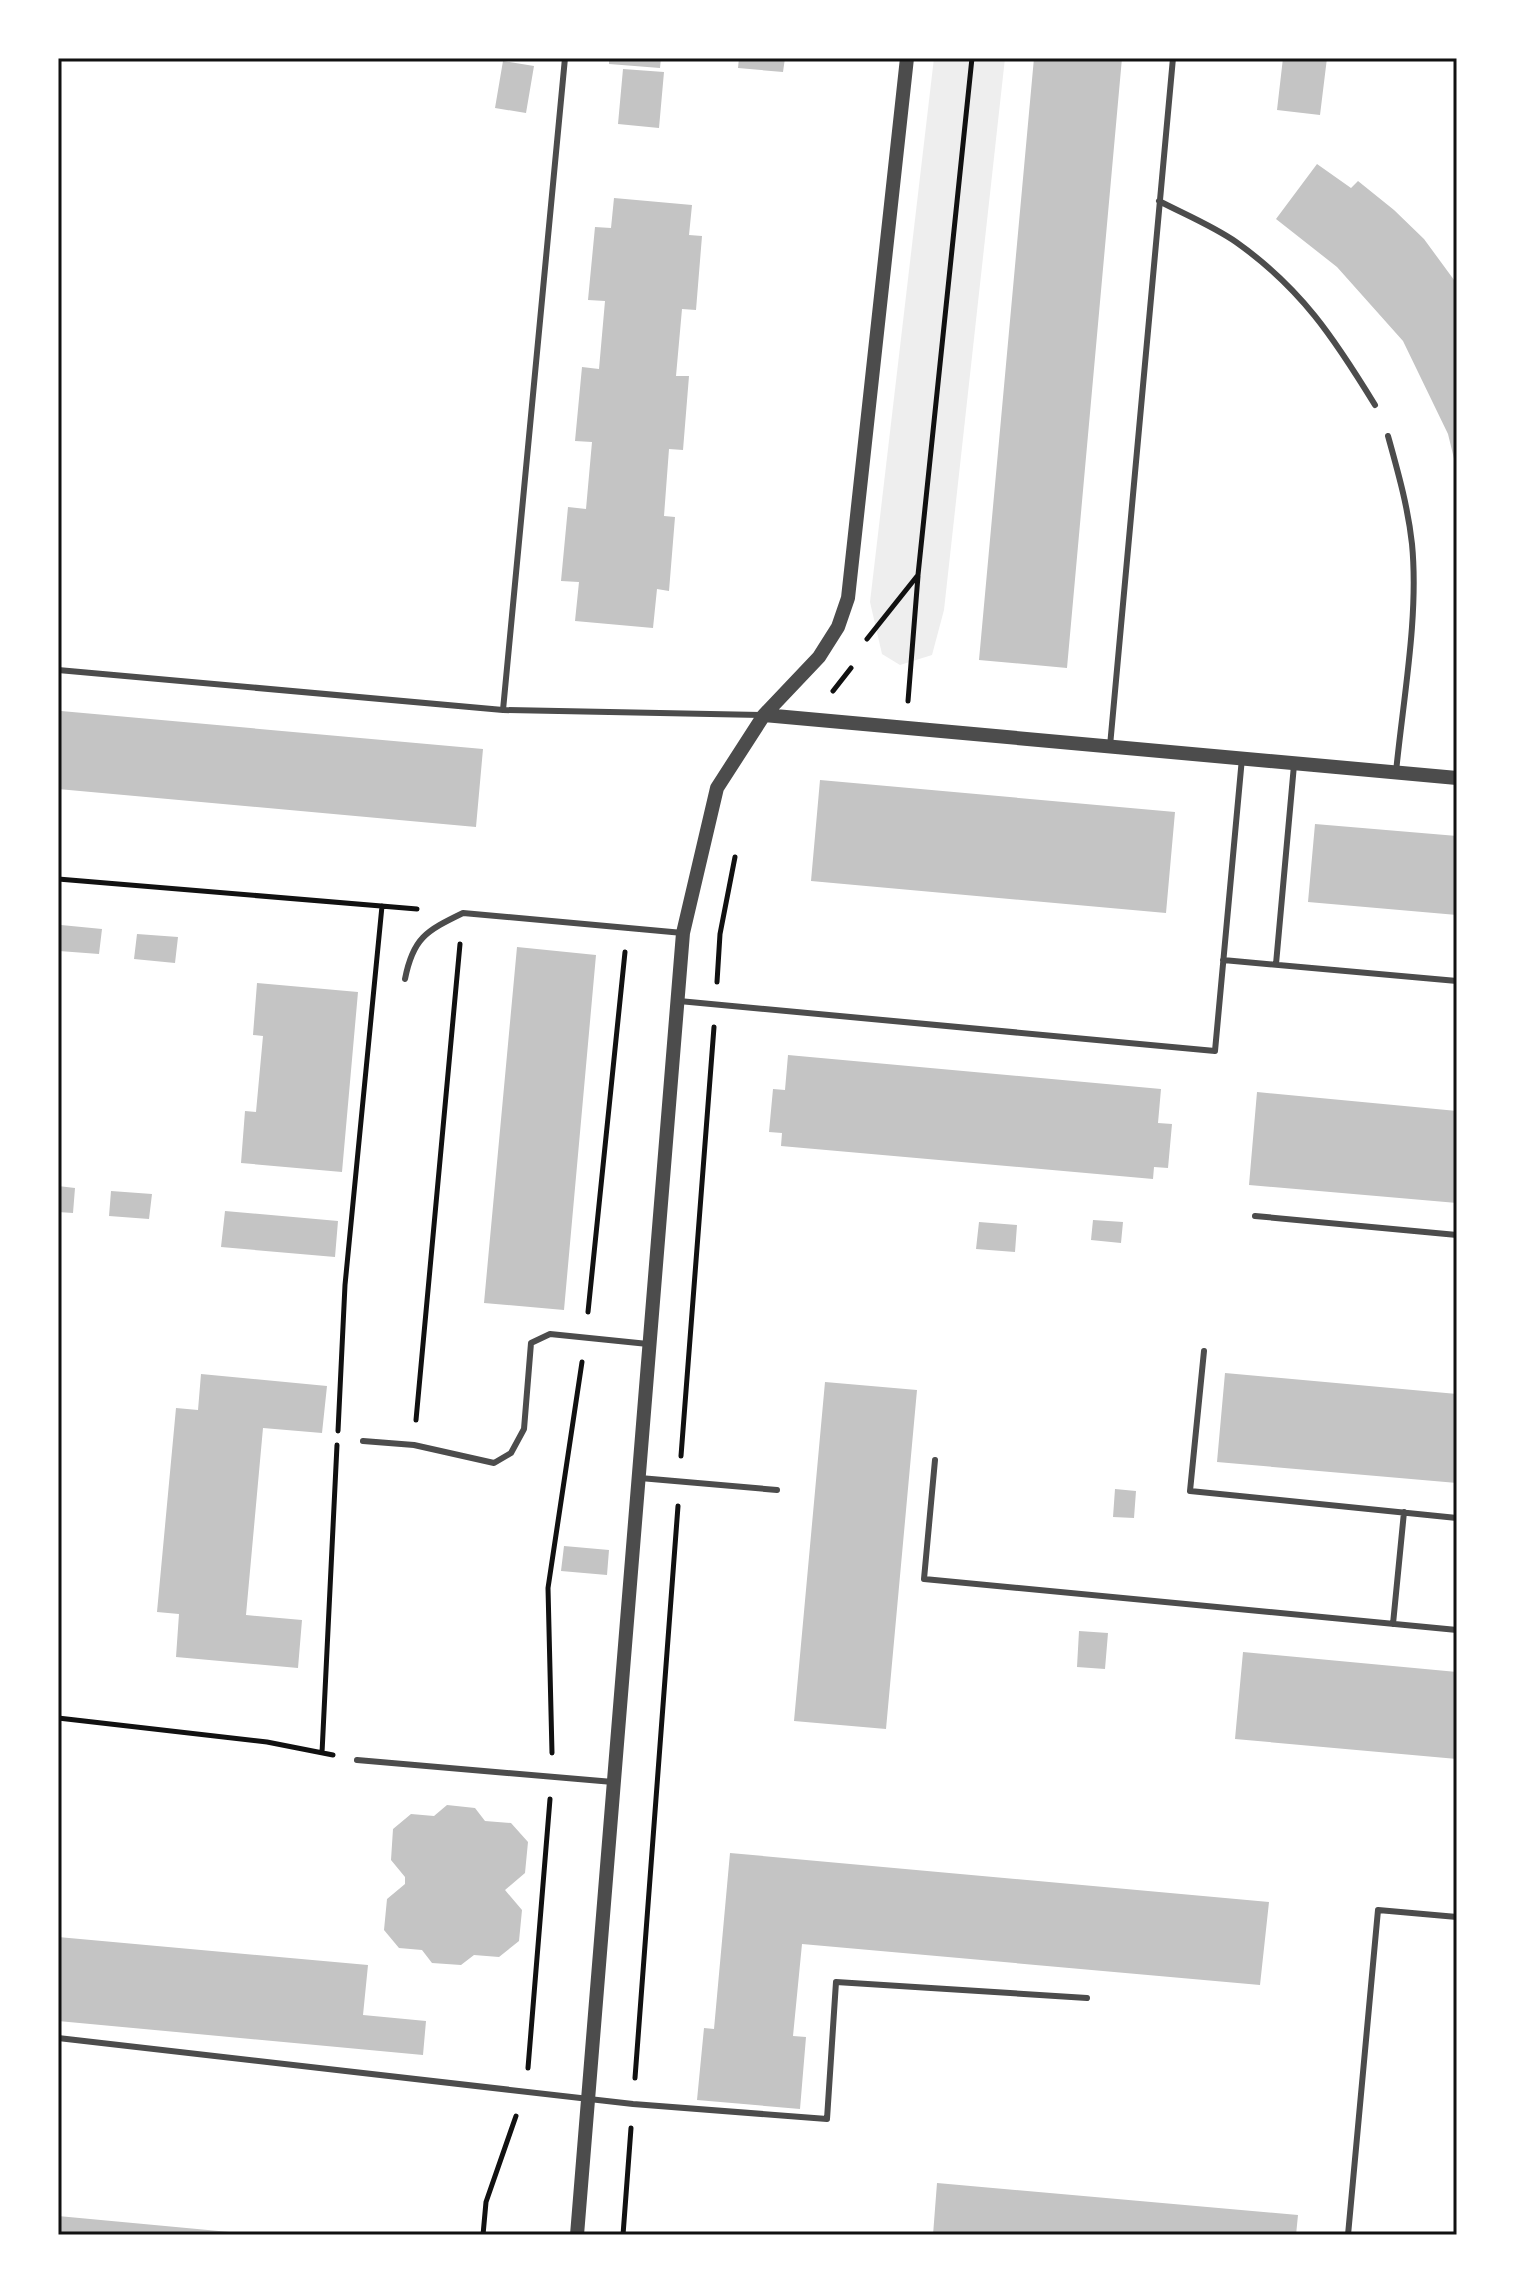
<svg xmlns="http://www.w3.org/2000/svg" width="1515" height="2293" viewBox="0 0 1515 2293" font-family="Merriweather,serif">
  <rect width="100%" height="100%" fill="#fff"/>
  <!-- green -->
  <path fill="#eee" d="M 934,58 L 1005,58 L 944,610 L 932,655 L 900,665 L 882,654 L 870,602 Z"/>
  <!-- building -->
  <path fill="#c4c4c4" d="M 609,58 L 661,58 L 660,68 L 609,64 Z
    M 739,58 L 785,58 L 783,72 L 738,68 Z
    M 1034,58 L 1122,58 L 1067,668 L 979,660 Z
    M 1283,58 L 1327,58 L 1320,115 L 1277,110 Z
    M 503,61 L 534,66 L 526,113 L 495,108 Z
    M 623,69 L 664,72 L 659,128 L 618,124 Z
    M 1317,164 L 1351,188 L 1358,181 L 1394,210 L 1424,239 L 1457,284 L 1457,471 L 1448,434 L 1403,341 L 1337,267 L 1276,219 Z
    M 614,198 L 692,205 L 689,235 L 702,236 L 696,310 L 682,309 L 676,376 L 689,376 L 683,450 L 669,449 L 664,516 L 675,517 L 669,591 L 657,589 L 653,628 L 575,621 L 579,582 L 561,581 L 568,507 L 586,509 L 592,442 L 575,441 L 582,367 L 599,369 L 605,301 L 588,300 L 595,227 L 611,228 Z
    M 61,711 L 483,749 L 476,827 L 58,789 Z
    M 820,780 L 1175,812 L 1166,913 L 811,881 Z
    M 1315,824 L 1457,836 L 1457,915 L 1308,902 Z
    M 61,925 L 102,929 L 99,954 L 59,951 Z
    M 137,934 L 178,937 L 175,963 L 134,959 Z
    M 517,947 L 596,955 L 564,1310 L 484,1303 Z
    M 257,983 L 358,992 L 342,1172 L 241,1163 L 245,1111 L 256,1112 L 263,1036 L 253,1035 Z
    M 788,1055 L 1161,1089 L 1158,1123 L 1172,1124 L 1168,1168 L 1154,1167 L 1153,1179 L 781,1146 L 782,1133 L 769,1132 L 773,1089 L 785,1090 Z
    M 1257,1092 L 1457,1111 L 1457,1203 L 1249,1185 Z
    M 58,1186 L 75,1188 L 73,1213 L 58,1212 Z
    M 111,1191 L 152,1194 L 149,1219 L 109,1216 Z
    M 225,1211 L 338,1221 L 335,1257 L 221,1247 Z
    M 1093,1220 L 1123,1222 L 1121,1243 L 1091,1240 Z
    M 979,1222 L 1017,1225 L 1015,1252 L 976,1249 Z
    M 1225,1373 L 1457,1394 L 1457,1483 L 1217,1462 Z
    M 201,1374 L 327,1386 L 322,1433 L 263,1428 L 246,1615 L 302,1620 L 298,1668 L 176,1657 L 179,1614 L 157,1612 L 176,1408 L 198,1410 Z
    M 825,1382 L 917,1390 L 886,1729 L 794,1721 Z
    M 1115,1489 L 1136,1491 L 1134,1518 L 1113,1517 Z
    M 564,1546 L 609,1550 L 607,1575 L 561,1571 Z
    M 1079,1631 L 1108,1633 L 1105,1669 L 1077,1667 Z
    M 1243,1652 L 1457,1672 L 1457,1759 L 1235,1739 Z
    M 447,1805 L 475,1808 L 485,1821 L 511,1823 L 528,1842 L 525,1873 L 505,1890 L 522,1910 L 519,1941 L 499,1957 L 474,1955 L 461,1965 L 432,1963 L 422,1950 L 399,1948 L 384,1930 L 387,1899 L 405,1884 L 405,1877 L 391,1860 L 393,1829 L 411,1814 L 434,1816 Z
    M 730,1853 L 1269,1902 L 1260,1985 L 802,1944 L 793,2036 L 806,2037 L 800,2109 L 697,2100 L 704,2028 L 714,2029 Z
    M 58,1937 L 368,1965 L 363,2015 L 426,2021 L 423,2055 L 58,2021 Z
    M 937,2183 L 1298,2215 L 1296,2235 L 933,2235 Z
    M 58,2216 L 240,2233 L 240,2235 L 58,2235 Z"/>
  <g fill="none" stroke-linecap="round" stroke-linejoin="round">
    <!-- path -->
    <path stroke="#111" stroke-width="5" d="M 867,639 L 918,575 L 972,58
      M 833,691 L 851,668
      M 908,701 L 918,576
      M 58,879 L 417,909
      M 717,982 L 720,934 L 735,857
      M 588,1312 L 625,952
      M 416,1420 L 460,944
      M 338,1431 L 345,1285 L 382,906
      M 681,1456 L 714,1027
      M 58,1718 L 267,1742 L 333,1755
      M 322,1753 L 337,1445
      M 552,1753 L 548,1588 L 582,1362
      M 528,2068 L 550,1799
      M 635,2078 L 678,1506
      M 483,2235 L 486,2202 L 516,2116
      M 623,2235 L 631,2128"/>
    <!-- service -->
    <path stroke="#4c4c4c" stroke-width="6" d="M 1159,201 C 1184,214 1213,226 1236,242 C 1301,288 1334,338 1375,405
      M 1388,436 C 1398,472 1408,507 1412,544 C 1419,616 1403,700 1396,772
      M 58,670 L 503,710 L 761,715
      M 503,710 L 565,58
      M 1110,746 L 1173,58
      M 1223,960 L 1457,981
      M 1276,964 L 1294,765
      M 405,979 C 413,938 426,931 463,913 L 683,933
      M 679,1001 L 1215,1051 L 1242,758
      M 1255,1216 L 1457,1235
      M 1204,1351 L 1190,1491 L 1457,1518
      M 363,1441 L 414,1445 L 494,1463 L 511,1453 L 524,1429 L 531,1343 L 550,1334 L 648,1344
      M 935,1460 L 924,1579 L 1457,1630
      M 640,1478 L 777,1490
      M 1393,1624 L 1404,1512
      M 357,1760 L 613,1782
      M 58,2038 L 633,2104 L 827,2119 L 836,1982 L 1087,1998
      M 1348,2235 L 1378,1910 L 1457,1917"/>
    <!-- tertiary -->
    <path stroke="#4c4c4c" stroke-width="14" d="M 764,715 L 1457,778
      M 577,2235 L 683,933 L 717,788 L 764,715 L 819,657 L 838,627 L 848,598 L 907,58"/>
  </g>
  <!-- border -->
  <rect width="1515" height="2293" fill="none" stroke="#ffffff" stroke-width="120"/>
  <rect x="60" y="60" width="1395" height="2173" fill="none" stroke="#111" stroke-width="3"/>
</svg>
